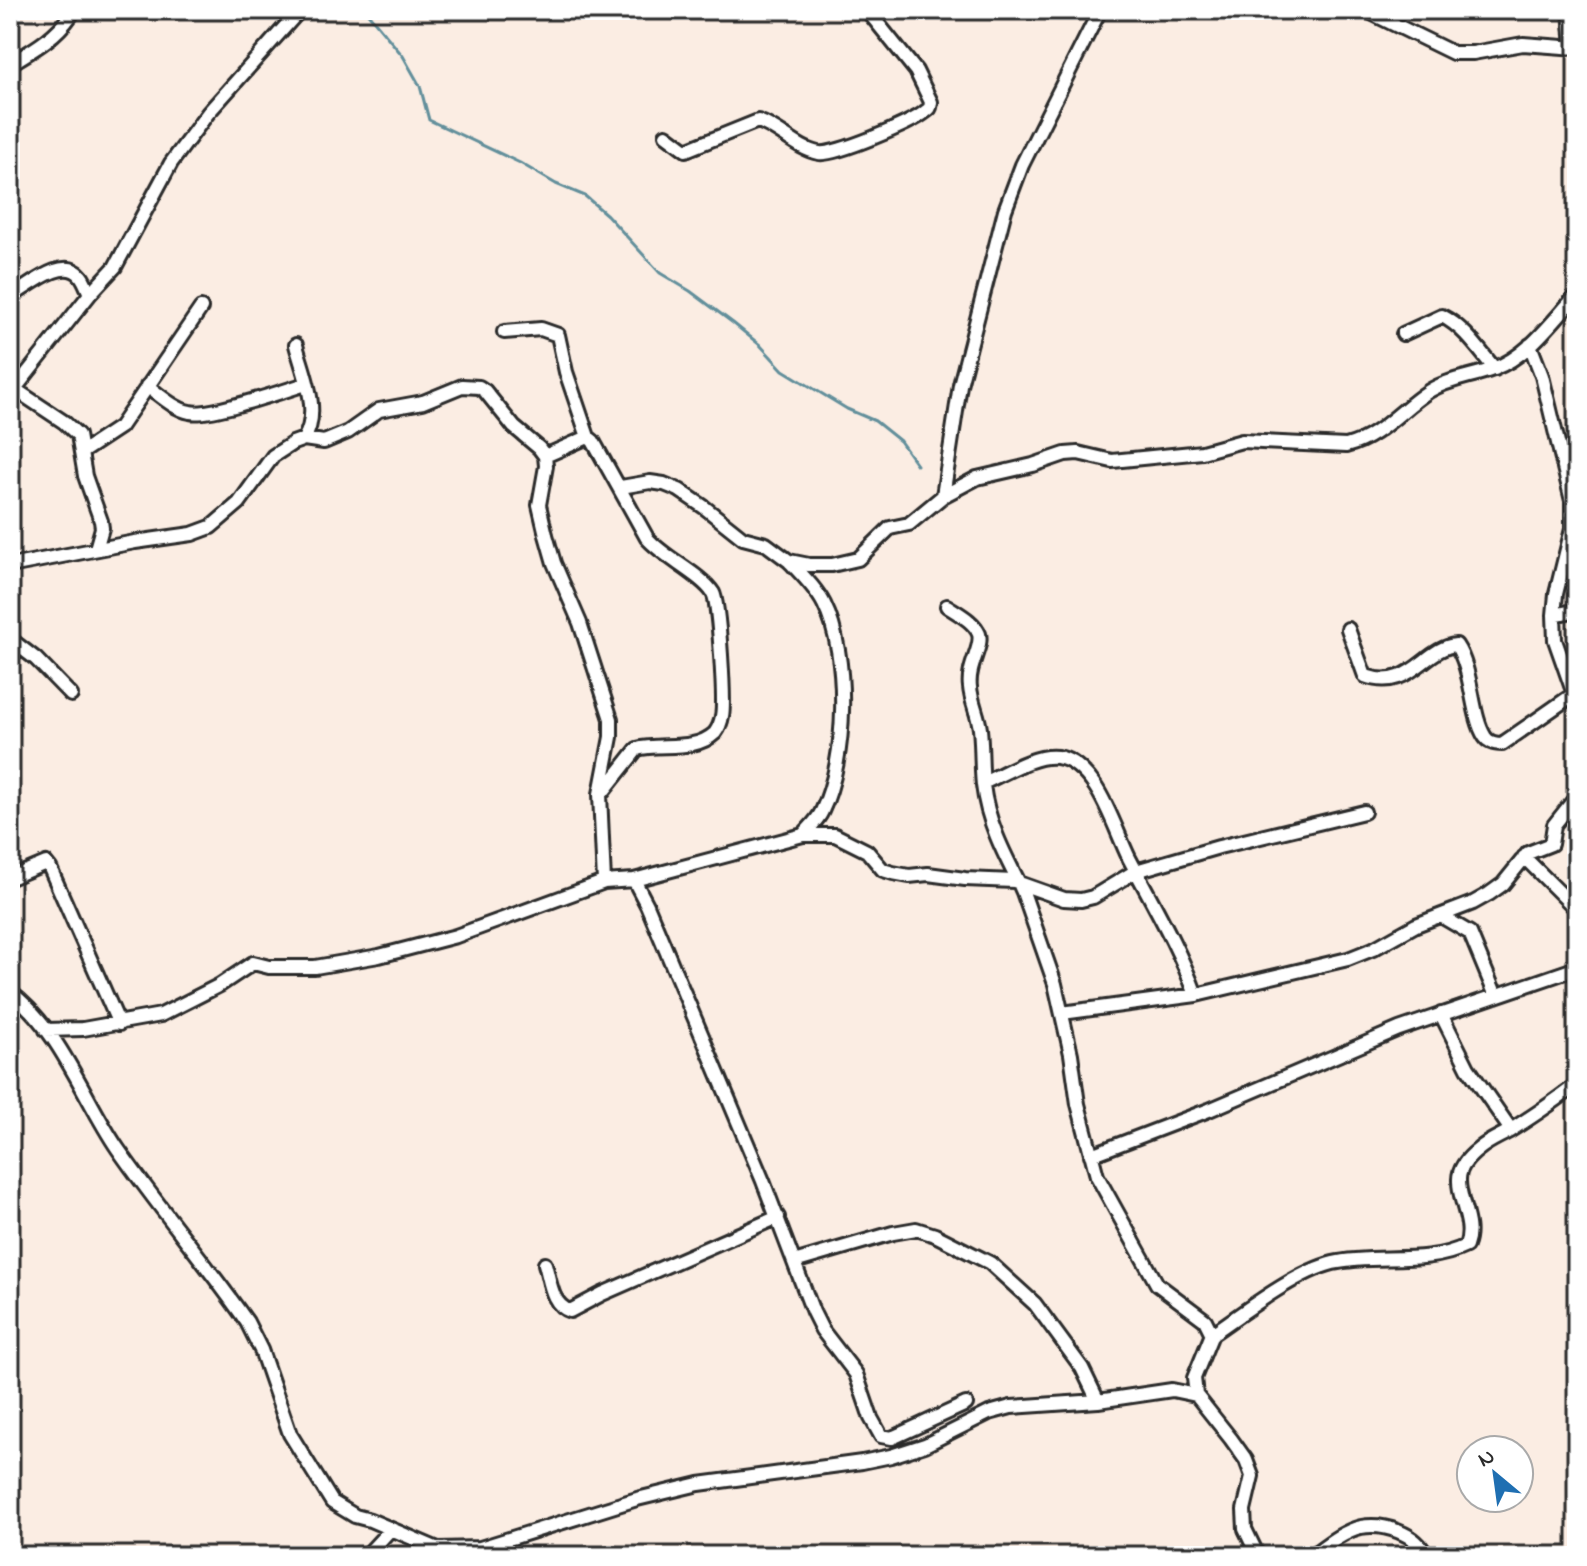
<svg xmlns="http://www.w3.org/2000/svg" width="1587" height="1566" viewBox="0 0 1587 1566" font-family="'Indie Flower',sans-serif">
  <rect width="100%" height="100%" fill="#fbede3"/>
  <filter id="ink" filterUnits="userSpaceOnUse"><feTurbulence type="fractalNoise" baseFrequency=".0125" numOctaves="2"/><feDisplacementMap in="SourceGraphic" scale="16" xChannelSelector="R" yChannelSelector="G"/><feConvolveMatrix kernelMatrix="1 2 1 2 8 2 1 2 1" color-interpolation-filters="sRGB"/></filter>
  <g filter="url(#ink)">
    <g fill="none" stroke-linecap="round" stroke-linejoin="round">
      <!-- stream -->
      <path stroke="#628f9b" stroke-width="3" d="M 365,10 L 403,56 L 420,86 L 429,120 L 520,163 L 556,184 L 585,196 L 607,215 L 660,273 L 690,291 L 733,323 L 760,345 L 783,370 L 847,409 L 875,421 L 900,441 L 917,465"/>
      <defs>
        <path id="minor" d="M 1365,10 L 1453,53 L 1473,53 L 1523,44 L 1577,48
          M 1570,10 L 1573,48
          M 10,64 C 33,50 55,38 71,15 L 70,10
          M 666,135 L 686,150 L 758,121 C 779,128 797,149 819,153 C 834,156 912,123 925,112 C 931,108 930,108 931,102 L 916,71 L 867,10
          M 10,297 C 27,288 64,254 81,276 C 85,281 87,288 90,294
          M 504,332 L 541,329 L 558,335 L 566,372 L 588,437
          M 1403,334 L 1442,316 C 1464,327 1479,350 1495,369
          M 296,345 C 304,375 321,411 304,439
          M 147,386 C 160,395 174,409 190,412 C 208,417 284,391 306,384
          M 16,390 L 64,422 L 78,435 L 85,476 L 101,521 L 102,528 L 96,549
          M 10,395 L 90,294 L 115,267 L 171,163 L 208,113 L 300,10
          M 82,452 L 120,427 L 201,308
          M 545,456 L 588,437 L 593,441 L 647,538 C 663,557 702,575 713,593 C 719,603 725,703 722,716 C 721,722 718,729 715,733 C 695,752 661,743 637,749 L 603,792
          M 621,487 L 650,482 L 664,484 L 679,490 L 704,507 L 743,538 L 766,544 L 789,561 L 809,565 L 832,565 L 858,559 L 890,528 L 909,524 L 943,496 L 977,478 L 1033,465 L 1065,454 L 1078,453 L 1112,461 L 1202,452 L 1242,441 L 1346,446 C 1379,438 1401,409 1429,391 C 1448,379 1472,377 1493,369 C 1529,356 1552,321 1577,295
          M 943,496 L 960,385 L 1005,210 L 1022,165 L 1100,10
          M 789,561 C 801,574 816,588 824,604 C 850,656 847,759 822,811 C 818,820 810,827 803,835
          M 10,566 L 135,542 L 192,534 L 211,527 L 239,503 L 273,456 L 293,443 L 304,439 L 324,442 L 348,432 L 379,410 L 423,402 L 462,386 L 479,387 L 485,391 L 514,427 L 539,448 L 545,456 L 546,466 L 539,505 L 546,535 L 554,563 L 580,623 L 611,719 L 611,737 L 600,794 L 604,882
          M 947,606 C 957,613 974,621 979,634 C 983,647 967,666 970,687 C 971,701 978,714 980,729 C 982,747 981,766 983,785 C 987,820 1003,852 1019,883 L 1064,899 L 1081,900 L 1093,897 L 1136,871 L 1219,847 L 1364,812
          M 1554,615 L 1577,610
          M 1348,629 L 1365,676 C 1411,692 1424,648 1456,645 C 1473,670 1471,716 1485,737 C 1489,743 1495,744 1502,744 L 1574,694 L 1555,640 L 1554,615 L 1556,594 L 1572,529 L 1572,501 L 1542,376 L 1530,345
          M 10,639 L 36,659 L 71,695
          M 983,783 C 1004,774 1034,754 1057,757 C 1073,759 1086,773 1095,786 C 1109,807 1118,835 1129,858 C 1153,904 1178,946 1196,995
          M 1524,857 L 1577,910
          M 10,878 L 46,863 L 50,868 L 119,1024
          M 634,880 L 647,905 L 763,1181 L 813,1312 L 822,1330 L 856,1374 L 871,1418 L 881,1436 L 892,1438 L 966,1404
          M 1441,916 L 1470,933 L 1496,996
          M 10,992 C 61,1030 83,1098 118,1149 C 159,1208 206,1263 247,1322 L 261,1350 L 290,1434 L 332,1502 L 355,1516 L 370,1520 L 438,1549 L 480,1548 L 637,1499 L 699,1484 L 862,1462 L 891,1456 L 925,1445 L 989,1413 L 1011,1407 L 1098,1401 L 1172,1390 L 1196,1395 L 1231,1439 L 1246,1460 L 1252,1476 L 1244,1510 L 1245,1529 L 1258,1556
          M 1062,1013 L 1196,995 L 1348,959 L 1373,949 L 1416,925 L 1473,903 L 1489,894 L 1503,884 L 1528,853 L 1551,844 L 1554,825 L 1577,796
          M 1441,1014 L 1468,1068 L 1511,1130
          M 46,1030 L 83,1029 L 161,1015 L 220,985 L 253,963 L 269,967 L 315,967 L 379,956 L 456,936 L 604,882 L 634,880 L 803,835 L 835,835 L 867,851 L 883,870 L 893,873 L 909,876 L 928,874 L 965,879 L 1014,881 L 1019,883 L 1023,892 L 1055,984 L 1071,1054 L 1078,1104 L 1097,1176 L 1157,1284 L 1205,1320 L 1212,1334 L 1194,1378 L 1196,1395
          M 1091,1155 L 1209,1110 L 1399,1029 L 1577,968
          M 794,1262 L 893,1233 L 916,1229 L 935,1235 L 990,1263 L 1035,1304 L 1082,1368 L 1098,1401
          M 545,1264 C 550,1280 551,1305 570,1311 L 602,1294 L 778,1217
          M 1212,1334 C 1244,1312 1296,1272 1333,1263 C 1376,1253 1425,1266 1466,1246 C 1475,1223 1458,1202 1459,1179 C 1459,1167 1470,1156 1479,1149 C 1488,1141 1501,1136 1511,1130 C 1533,1116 1557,1100 1577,1084
          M 366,1556 L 390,1530
          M 1311,1556 C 1325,1546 1343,1531 1361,1527 C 1383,1523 1417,1533 1426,1556"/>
      </defs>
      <!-- minor casing -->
      <use href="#minor" stroke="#2b2b2b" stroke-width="18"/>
      <!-- minor -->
      <use href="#minor" stroke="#fff" stroke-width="12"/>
    </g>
  </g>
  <!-- margin -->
  <rect width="1587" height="1566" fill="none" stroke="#fff" stroke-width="40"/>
  <rect x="20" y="20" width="1547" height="1526" fill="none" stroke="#2b2b2b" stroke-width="3" filter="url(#ink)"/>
  <!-- north arrow -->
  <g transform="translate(1495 1474) rotate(331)"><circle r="38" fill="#ffffff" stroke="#aaaaaa" stroke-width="2"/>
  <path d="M0-6L14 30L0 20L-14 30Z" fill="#1f6fb2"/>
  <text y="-12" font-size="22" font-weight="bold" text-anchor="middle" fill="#2b2b2b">N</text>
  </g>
</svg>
